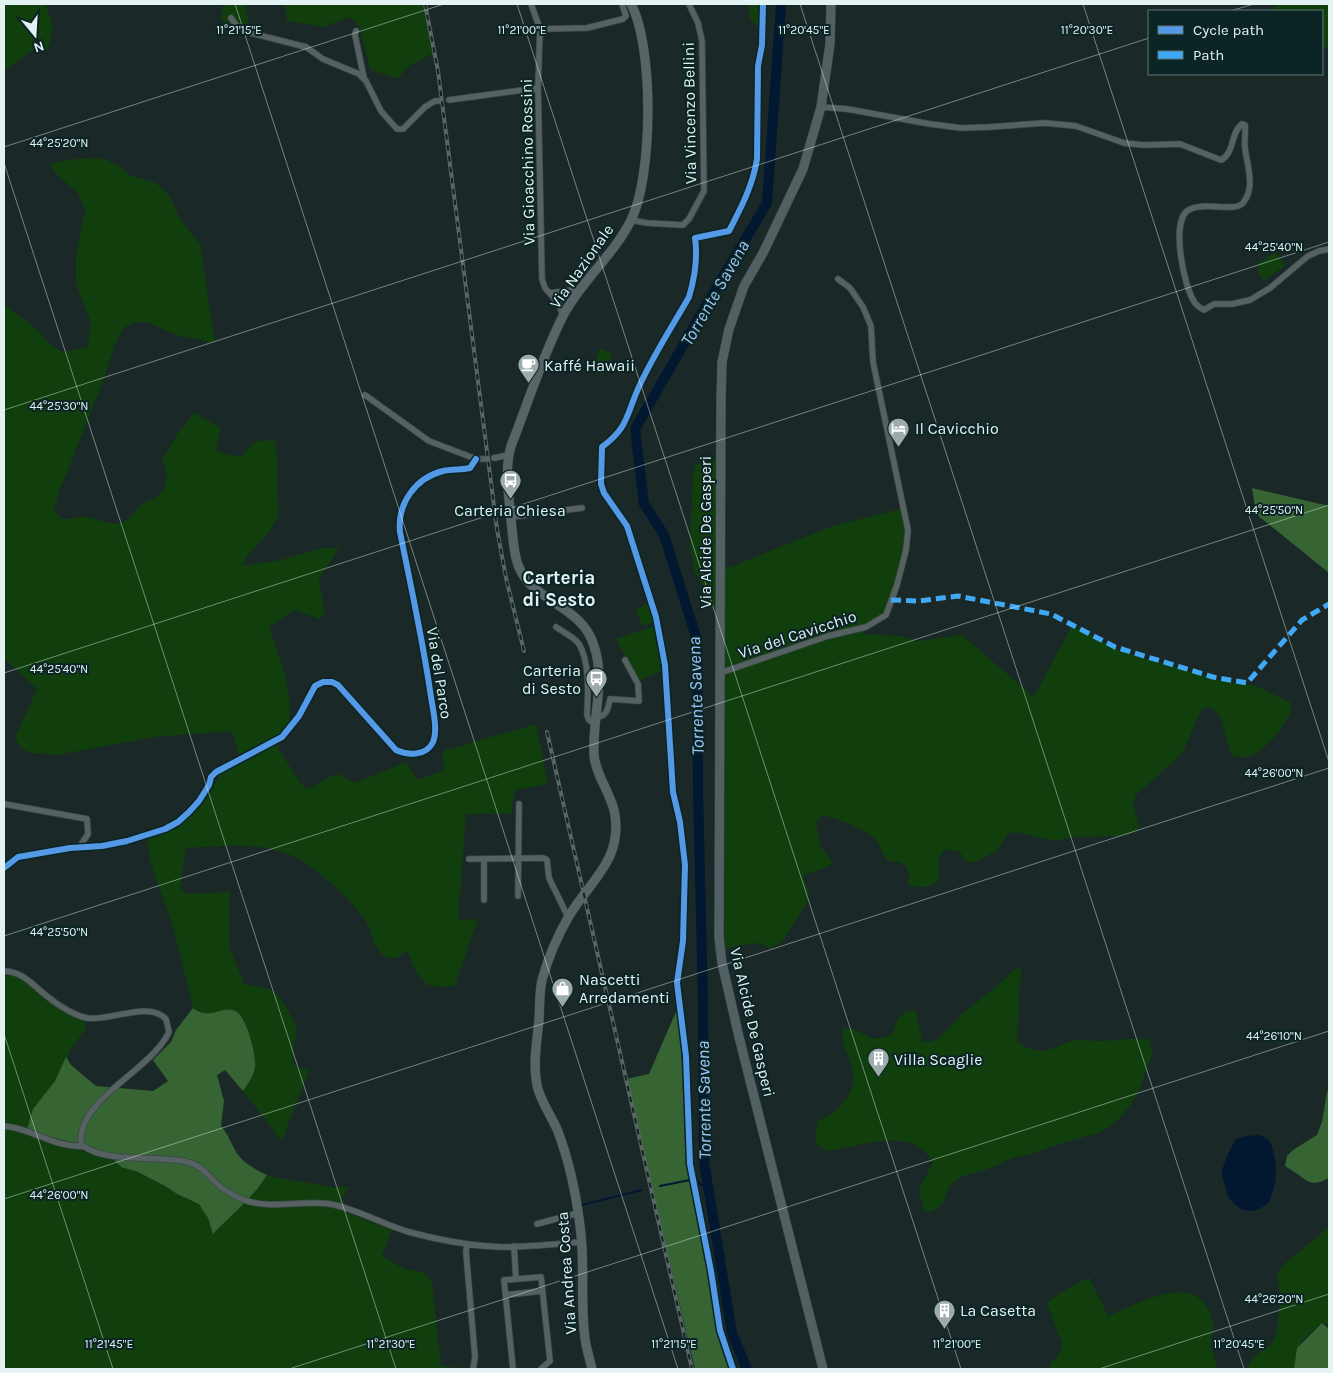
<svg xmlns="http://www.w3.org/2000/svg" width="1333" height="1373" viewBox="0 0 1333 1373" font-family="Karla,sans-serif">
  <rect width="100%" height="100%" fill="#1b2828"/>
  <!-- green -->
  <path fill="#103e0d" d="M 4,4 L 45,4 C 54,24 55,29 47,51 L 39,48 L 31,51 L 4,71 Z
    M 223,4 L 246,4 L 249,31 L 232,28 L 221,19 Z
    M 285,4 L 424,4 L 437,59 L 429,55 L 422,60 L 410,65 L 397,79 L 370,69 L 359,26 L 350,17 L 323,27 L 287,21 Z
    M 749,4 L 767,4 L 761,29 L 750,19 Z
    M 1278,4 L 1329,4 L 1329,47 L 1322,49 L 1322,11 L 1270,11 Z
    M 94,158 L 107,160 L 120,167 L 130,175 L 156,183 L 169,195 L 180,219 L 200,244 L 215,343 L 177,335 L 146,322 L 133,323 L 125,327 L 116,342 L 100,389 L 59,492 L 54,510 L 60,518 C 70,521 74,517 83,517 C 97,517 106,526 121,523 C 130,520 134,512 141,505 C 145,502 150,500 155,498 C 170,489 168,474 162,461 L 177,434 L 194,413 L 221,428 L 216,450 L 229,455 L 243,456 C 253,440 258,439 276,441 L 279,516 L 269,532 L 247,556 L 242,566 L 281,560 L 322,548 L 339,548 L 319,579 L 325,612 L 320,619 L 294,610 L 269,627 L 285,673 L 290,705 L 289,725 L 279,740 L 278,748 L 301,784 L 308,789 C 320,784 327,776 339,774 L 355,783 L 406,762 L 417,780 L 444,770 L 443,751 L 536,724 L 548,784 L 515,790 L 511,814 L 466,814 L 458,920 L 478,919 L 455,985 L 447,987 L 427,985 L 415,971 L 407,951 L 396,958 C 390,958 383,957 379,951 C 373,943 372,932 367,923 C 354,902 317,868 295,857 C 260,841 222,846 186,848 L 180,888 L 186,894 L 230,892 L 230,948 L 244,984 L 270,989 L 280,997 L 296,1025 L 296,1035 L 292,1062 L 297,1068 L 309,1070 L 282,1141 L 243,1091 C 246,1087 250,1082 252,1078 C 261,1059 249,1037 244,1019 L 227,1009 C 214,1013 205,1018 193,1008 L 173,927 L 150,861 L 147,837 L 170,830 L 186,821 L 207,797 L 221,773 L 227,767 L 241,761 L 231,731 L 154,737 L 56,755 L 33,753 L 21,749 L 15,738 L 37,689 L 4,658 L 4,304 L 37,329 L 49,344 L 62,352 L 88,347 L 90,320 L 76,284 L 76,255 L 85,210 L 78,193 L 57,175 L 49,164 L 75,159 Z
    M 1276,252 L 1285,266 L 1263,281 L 1257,269 L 1259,267 L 1257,264 Z
    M 600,348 L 613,354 L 603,375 L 591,370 Z
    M 721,457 L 723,566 L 731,567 L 789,543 L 836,525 L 901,509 L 907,539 L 892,605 L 862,634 L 901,636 L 917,641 L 962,635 L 1034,697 L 1072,625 L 1116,649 L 1136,656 L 1222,681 L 1254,685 L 1290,702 C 1291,703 1291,708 1291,710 C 1288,723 1265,751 1252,755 C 1245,758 1239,758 1232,755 L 1219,715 L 1210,707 L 1201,710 L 1184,750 L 1173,762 L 1136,795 L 1133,804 L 1139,826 L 1135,832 L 1120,836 L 1074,837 L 1053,841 L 1016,832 L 1008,834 L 997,851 L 975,862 L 965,861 L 960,852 L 946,849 C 937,857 938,868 940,879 C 931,889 921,888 908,885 C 911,868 906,861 888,861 C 881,855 882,845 874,838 C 865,830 832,815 821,816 L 816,823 L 820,845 L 833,863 C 822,871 814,870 803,876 L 809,892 L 807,903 L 782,942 L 770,948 L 759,943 L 736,946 L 714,952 L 718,845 L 719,616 L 694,570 L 690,546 L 693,475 L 695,465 Z
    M 650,602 L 655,622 L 643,626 L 635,610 Z
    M 657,625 L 664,670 L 639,681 L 616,639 Z
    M 1015,969 L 1021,969 L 1017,1041 C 1029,1051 1042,1053 1057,1047 C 1062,1045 1066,1042 1071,1041 C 1082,1039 1092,1041 1103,1041 C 1119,1040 1133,1037 1149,1040 C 1156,1057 1149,1058 1145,1073 C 1140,1093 1125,1118 1106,1129 C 1099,1134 1089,1135 1081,1138 C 1063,1143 1046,1148 1029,1155 C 1011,1156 1004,1163 988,1169 C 977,1173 965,1174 955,1181 C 944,1190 948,1200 939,1207 C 936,1209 932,1211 928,1212 L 923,1209 L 919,1189 L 933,1162 C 911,1124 860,1147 827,1151 L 815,1143 L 817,1122 C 844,1108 861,1090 849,1058 C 845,1047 840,1039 843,1028 L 853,1029 L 873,1039 L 885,1037 L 893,1033 L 898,1019 L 906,1011 L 916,1010 L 922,1041 L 929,1042 L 938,1039 L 963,1013 L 996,987 Z
    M 4,973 L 22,976 L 83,1019 L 87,1027 L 72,1047 L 55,1081 L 45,1095 L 34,1132 L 66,1141 L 85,1145 L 101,1151 L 121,1167 L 138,1172 L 165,1186 L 177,1194 L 200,1204 L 208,1218 L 213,1234 C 232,1214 253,1198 267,1175 L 278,1178 L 333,1187 L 349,1187 L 341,1199 L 345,1212 L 392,1230 L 382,1255 C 389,1260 396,1265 404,1268 C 417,1273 422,1267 432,1282 L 441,1366 L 469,1369 L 4,1369 Z
    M 1329,1227 L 1329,1324 L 1322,1323 L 1302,1340 L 1294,1369 L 1246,1369 C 1249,1364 1253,1358 1258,1353 C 1262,1350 1268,1348 1271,1344 C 1281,1333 1281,1288 1277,1274 L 1282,1266 Z
    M 1089,1277 L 1108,1316 C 1140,1303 1203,1266 1213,1324 C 1214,1331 1210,1339 1212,1347 C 1213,1354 1216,1362 1218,1369 L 1051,1369 L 1049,1364 L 1057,1358 L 1062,1344 L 1047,1303 L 1060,1293 Z"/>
  <!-- forest -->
  <path fill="#366533" d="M 1252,488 L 1329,506 L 1329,573 L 1256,514 Z
    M 678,1007 L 683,1080 L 688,1117 L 688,1158 L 691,1179 L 722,1335 L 733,1369 L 695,1369 L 626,1079 L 649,1074 Z
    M 193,1008 C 211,1022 222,1003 237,1012 C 246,1017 257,1056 255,1067 C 254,1076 248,1084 243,1091 L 225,1070 L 217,1075 L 224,1101 L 221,1126 C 229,1136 230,1141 235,1150 C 241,1162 256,1170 267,1175 C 253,1198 231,1215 213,1234 L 208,1218 L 199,1204 L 177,1194 L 165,1186 L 138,1172 L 121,1167 L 114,1160 L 101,1151 L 85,1145 L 66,1141 L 27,1130 L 33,1109 L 55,1081 L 66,1057 L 71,1065 L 96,1086 L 153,1091 L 168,1081 L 153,1060 L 171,1042 L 176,1030 Z
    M 1329,1088 L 1329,1178 C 1315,1185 1311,1185 1299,1175 C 1295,1172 1289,1169 1285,1166 L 1287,1156 L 1293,1150 L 1317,1135 L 1322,1122 L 1327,1092 Z
    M 1322,1323 L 1329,1329 L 1329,1369 L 1294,1369 L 1297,1348 Z"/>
  <!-- water -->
  <path fill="#021830" d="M 1260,1135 L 1270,1141 C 1277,1160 1279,1182 1269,1201 C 1267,1205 1261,1208 1257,1210 C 1240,1214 1228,1202 1225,1186 C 1224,1181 1221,1176 1222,1171 C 1225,1159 1230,1149 1236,1139 L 1247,1136 Z"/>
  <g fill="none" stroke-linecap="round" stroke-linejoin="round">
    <!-- stream -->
    <path stroke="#021830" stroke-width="2" d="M 660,1186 L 695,1179 L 709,1191
      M 582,1205 L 642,1190"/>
    <!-- river -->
    <path stroke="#021830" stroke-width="10" d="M 747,1369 L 732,1333 L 704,1162 L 703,1003 L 698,790 L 697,640 L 664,535 L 644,504 L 635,429 L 708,302 L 767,203 L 781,4"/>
    <defs>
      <path id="street" d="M 531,4 L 540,29 L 538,88 L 542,279 L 545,288 L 559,304 L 563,316
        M 231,18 L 237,26 L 251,33 L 306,47 L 323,59 L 359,74 L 366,81 L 381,111 L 397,129 L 403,129 L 425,107 L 435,101 L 439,101
        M 540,29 L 587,28 L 623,19 L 626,16 L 622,4
        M 356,31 L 355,35 L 364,78
        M 449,100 L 538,88
        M 821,107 L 847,109 L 930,124 L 961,128 L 990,127 L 1045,123 L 1076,126 L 1124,143 L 1144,145 L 1180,144 L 1221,160 C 1235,153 1230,133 1242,124 L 1245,125 C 1246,133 1244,140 1245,148 C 1247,166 1256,187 1243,203 C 1234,213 1202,200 1187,211 C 1171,224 1184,288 1195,303 C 1197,306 1201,308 1204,310 L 1214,304 L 1232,304 L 1250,300 L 1270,288 L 1308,256 L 1319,251 L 1329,249
        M 631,220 L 647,223 L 683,225 L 689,219 L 704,191 L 702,41 L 698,23 L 689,4
        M 550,293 L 580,289
        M 365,395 L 429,441 L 476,459 L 484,459
        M 494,458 L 508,455
        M 511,517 L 582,508
        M 556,627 C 563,632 574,637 579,644 C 590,662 588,695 587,715 L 589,720 L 595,724
        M 720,673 L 828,636 L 866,627 L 886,615 L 897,585 L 906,550 L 908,530 L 873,362 L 871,326 L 863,307 L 850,288 L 838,279
        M 596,717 C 607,717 608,708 610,699 L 639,701 L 638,684 L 625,660
        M 4,804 L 87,819 L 88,834 L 79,848
        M 469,859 L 543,858 L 547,860 L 549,878 L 568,917
        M 4,868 L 18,857 L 70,848 L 102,846 L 127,841 L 165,829 L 178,822 L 189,812 L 199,801 L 209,785 L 211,777 L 216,772 L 282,737 L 299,716 L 315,686 L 323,682 L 332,682 L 338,685 L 396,750 C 407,755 426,757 433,742 C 438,730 433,710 431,697 C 423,641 411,587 400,532 C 397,504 415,478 443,471 C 452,469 461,470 470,468 L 476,459
        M 518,896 L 519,804
        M 484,900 L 484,859
        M 4,971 C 22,972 30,982 43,993 C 55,1003 72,1015 87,1018 C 110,1022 148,1000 166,1019 L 169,1032 C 152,1070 77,1099 81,1143 C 97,1164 162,1155 187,1162 C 201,1165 208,1175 217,1184 C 226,1192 236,1197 247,1201 C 274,1209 302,1200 330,1204 C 357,1209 382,1224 409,1232 C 439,1240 471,1246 502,1247 C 529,1247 556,1244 582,1242
        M 4,1126 C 31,1128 55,1148 83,1146
        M 567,1217 L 568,1243
        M 537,1224 L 578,1213
        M 467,1244 L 466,1252 L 475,1357 L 473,1369
        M 514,1246 L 516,1279
        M 506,1295 L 542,1291
        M 513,1369 L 504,1280 L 541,1277 L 550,1361 L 541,1369"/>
      <path id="secondary" d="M 592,1369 C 590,1361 588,1353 586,1345 C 579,1306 586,1265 580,1226 C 576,1193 569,1160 557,1129 C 551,1116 542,1103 538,1089 C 532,1066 537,1042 539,1020 C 540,1007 539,993 542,980 C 548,958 558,935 569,916 C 589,882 622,861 615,815 C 612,794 596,777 594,755 C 592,718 606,681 594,646 C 585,614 553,606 531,585 C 525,580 521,572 518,565 C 513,551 513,535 511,520 C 509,496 504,470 511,446 C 528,403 542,357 563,316 C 581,281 614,255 631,220 C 653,176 654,47 631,4"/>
      <path id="primary" d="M 823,1369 L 739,1037 L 722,963 L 719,937 L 721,400 L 722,362 L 729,329 L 744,286 L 763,253 L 803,169 L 821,107 L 830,44 L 831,4"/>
    </defs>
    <!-- street casing -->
    <use href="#street" stroke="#3a4545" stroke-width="7"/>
    <!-- secondary casing -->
    <use href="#secondary" stroke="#3a4545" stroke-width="10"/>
    <!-- primary casing -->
    <use href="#primary" stroke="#3a4545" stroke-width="10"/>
    <!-- street -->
    <use href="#street" stroke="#566161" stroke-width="5.5"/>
    <!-- secondary -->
    <use href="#secondary" stroke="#586567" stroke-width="9"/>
    <!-- primary -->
    <use href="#primary" stroke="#516063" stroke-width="9"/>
    <defs>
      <path id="rail" d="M 425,4 L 438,71 L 497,529 L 506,578 L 524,651
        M 547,732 L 692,1369"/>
    </defs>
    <!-- rail casing -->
    <use href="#rail" stroke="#5b6464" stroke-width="4"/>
    <!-- rail -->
    <use href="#rail" stroke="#0b2425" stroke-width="2" stroke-dasharray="5.5" stroke-linecap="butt"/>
    <!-- quiet -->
    <path stroke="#3fa9f5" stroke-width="5" stroke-dasharray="10 5" stroke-linecap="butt" d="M 891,600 L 919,601 L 958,596 L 1051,614 L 1115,647 L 1213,677 L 1247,683 L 1302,620 L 1329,604"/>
    <defs>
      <path id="cycleway" d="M 4,868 L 18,857 L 70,848 L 102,846 L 127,841 L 165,829 L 178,822 L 189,812 L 199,801 L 209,785 L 211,777 L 216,772 L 282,737 L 299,716 L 315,686 L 323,682 L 332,682 L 338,685 L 396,750 C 407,755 426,757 433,742 C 438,730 433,710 431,697 C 423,641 411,587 400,532 C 397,504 415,478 443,471 C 452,469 461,470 470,468 L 476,459
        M 733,1369 L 720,1330 L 711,1271 L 690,1164 L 686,1056 L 677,983 L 683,941 L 685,865 L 680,822 L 673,792 L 665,665 L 656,617 L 627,526 L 604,493 L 601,484 L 602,447 C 628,428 626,416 638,389 C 652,357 672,327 689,297 C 695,277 698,259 695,238 L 729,231 C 741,208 753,185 757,159 L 758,66 L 762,45 L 763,4"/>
    </defs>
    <!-- cycleway casing -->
    <use href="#cycleway" stroke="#0b2425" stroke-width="9"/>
    <!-- cycleway -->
    <use href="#cycleway" stroke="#5399e6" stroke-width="6"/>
  </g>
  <!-- ticks -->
  <path fill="none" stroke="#e3f2f2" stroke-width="1" stroke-opacity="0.45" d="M 235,4 L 678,1369M 517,4 L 961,1369M 800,4 L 1244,1369M 1083,4 L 1329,762M 1230,11 L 1254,4M 4,147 L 444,4M 4,163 L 396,1369M 4,410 L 1149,38M 4,673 L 1329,242M 4,936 L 1329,505M 4,1034 L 113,1369M 4,1199 L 1329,768M 289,1369 L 1329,1031M 1099,1369 L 1329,1294"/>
  <!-- icons -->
  <defs>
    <symbol id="cafe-pin" viewBox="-11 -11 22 30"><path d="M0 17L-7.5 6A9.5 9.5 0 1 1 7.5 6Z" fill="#9dabab" stroke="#0b2425"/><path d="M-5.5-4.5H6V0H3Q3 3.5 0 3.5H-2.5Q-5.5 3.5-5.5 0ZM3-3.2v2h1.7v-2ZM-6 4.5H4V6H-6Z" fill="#fff"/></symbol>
    <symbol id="hotel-pin" viewBox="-11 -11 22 30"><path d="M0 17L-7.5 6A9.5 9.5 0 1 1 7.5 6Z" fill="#9dabab" stroke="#0b2425"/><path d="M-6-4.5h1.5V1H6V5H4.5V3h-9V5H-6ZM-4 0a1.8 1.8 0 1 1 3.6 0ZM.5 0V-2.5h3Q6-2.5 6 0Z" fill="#fff"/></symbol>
    <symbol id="bus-pin" viewBox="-11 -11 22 30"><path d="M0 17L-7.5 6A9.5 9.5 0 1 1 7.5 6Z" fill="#9dabab" stroke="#0b2425"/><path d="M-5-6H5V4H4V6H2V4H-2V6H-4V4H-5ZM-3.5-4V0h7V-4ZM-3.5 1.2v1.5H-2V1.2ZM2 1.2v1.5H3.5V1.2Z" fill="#fff"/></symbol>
    <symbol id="shop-pin" viewBox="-11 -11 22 30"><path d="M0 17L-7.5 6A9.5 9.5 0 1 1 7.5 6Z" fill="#9dabab" stroke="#0b2425"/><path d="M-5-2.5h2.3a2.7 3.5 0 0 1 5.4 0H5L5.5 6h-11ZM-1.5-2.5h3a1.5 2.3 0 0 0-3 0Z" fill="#fff"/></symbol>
    <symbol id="building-pin" viewBox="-11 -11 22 30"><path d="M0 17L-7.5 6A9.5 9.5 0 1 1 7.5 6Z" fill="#9dabab" stroke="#0b2425"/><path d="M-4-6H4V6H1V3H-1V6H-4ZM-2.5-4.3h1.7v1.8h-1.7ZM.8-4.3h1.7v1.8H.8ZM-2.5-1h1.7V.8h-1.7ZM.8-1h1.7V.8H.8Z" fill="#fff"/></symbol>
  </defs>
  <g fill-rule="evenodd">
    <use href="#cafe-pin" x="516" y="352" width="25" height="34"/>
    <use href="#hotel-pin" x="886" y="416" width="25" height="34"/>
    <use href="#bus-pin" x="498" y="468" width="25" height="34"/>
    <use href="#bus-pin" x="584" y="666" width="25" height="34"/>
    <use href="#shop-pin" x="550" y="976" width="25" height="34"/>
    <use href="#building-pin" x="866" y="1046" width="25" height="34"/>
    <use href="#building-pin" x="932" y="1298" width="25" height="34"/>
  </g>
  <g text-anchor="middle" stroke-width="4" stroke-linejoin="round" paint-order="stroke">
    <!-- street labels -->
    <g font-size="16" fill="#e3f2f2" stroke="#0b2425">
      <text transform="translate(689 113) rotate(-91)" y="6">Via Vincenzo Bellini</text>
      <text transform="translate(527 162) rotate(-91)" y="6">Via Gioacchino Rossini</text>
      <text transform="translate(581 266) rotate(-55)" y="6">Via Nazionale</text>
      <text transform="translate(705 532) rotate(-90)" y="6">Via Alcide De Gasperi</text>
      <text transform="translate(797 634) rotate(-18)" y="6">Via del Cavicchio</text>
      <text transform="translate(440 673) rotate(81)" y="6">Via del Parco</text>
      <text transform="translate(753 1022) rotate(77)" y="6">Via Alcide De Gasperi</text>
      <text transform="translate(566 1273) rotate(-94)" y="6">Via Andrea Costa</text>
    </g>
    <!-- poi labels -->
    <g font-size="16" fill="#e3f2f2" stroke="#0b2425" text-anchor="start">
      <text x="544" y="371">Kaffé Hawaii</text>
      <text x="915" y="434">Il Cavicchio</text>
      <text x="510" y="516" text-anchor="middle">Carteria Chiesa</text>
      <text x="581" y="676" text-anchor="end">Carteria<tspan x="581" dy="18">di Sesto</tspan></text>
      <text x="579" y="985">Nascetti<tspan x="579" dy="18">Arredamenti</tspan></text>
      <text x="894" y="1065">Villa Scaglie</text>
      <text x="960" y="1316">La Casetta</text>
    </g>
    <!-- water labels -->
    <g font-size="18" font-style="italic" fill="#9dc6f5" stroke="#0b2425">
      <text transform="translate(715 293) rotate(-60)" y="6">Torrente Savena</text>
      <text transform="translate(696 696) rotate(-92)" y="6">Torrente Savena</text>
      <text transform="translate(704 1100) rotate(-91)" y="6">Torrente Savena</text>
    </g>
    <!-- quarter labels -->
    <g font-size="19" font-weight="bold" fill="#e3f2f2" stroke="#0b2425">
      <text x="559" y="584">Carteria<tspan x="559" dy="22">di Sesto</tspan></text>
    </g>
  </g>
  <g font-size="12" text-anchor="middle" fill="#e3f2f2" stroke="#0b2425" stroke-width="4" stroke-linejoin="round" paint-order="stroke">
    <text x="239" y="34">11°21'15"E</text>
    <text x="522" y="34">11°21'00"E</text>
    <text x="804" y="34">11°20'45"E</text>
    <text x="1087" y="34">11°20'30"E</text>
    <text x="59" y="147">44°25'20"N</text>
    <text x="1274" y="251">44°25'40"N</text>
    <text x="59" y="410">44°25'30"N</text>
    <text x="1274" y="514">44°25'50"N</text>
    <text x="59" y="673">44°25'40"N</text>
    <text x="1274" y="777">44°26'00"N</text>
    <text x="59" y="936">44°25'50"N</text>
    <text x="1274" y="1040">44°26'10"N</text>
    <text x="59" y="1199">44°26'00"N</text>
    <text x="1274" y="1303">44°26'20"N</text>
    <text x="109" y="1348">11°21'45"E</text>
    <text x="391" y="1348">11°21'30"E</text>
    <text x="674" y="1348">11°21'15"E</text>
    <text x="957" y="1348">11°21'00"E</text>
    <text x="1239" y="1348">11°20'45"E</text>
  </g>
  <!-- border -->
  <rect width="1333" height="1373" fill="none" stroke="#e3f2f2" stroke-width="10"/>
  <!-- legend -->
  <rect x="1148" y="10" width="175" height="65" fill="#0b2425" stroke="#617677"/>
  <rect x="1158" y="26" width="25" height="8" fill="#5399e6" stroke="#617677"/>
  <text x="1193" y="35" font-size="15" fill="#e3f2f2">Cycle path</text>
  <rect x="1158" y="51" width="25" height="8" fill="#3fa9f5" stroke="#617677"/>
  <text x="1193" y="60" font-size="15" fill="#e3f2f2">Path</text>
  <!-- north arrow -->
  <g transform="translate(35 35) rotate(162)" stroke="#0b2425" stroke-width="4" paint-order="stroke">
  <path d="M0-4L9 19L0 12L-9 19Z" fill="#e3f2f2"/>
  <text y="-8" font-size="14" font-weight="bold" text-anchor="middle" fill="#e3f2f2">N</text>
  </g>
</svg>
